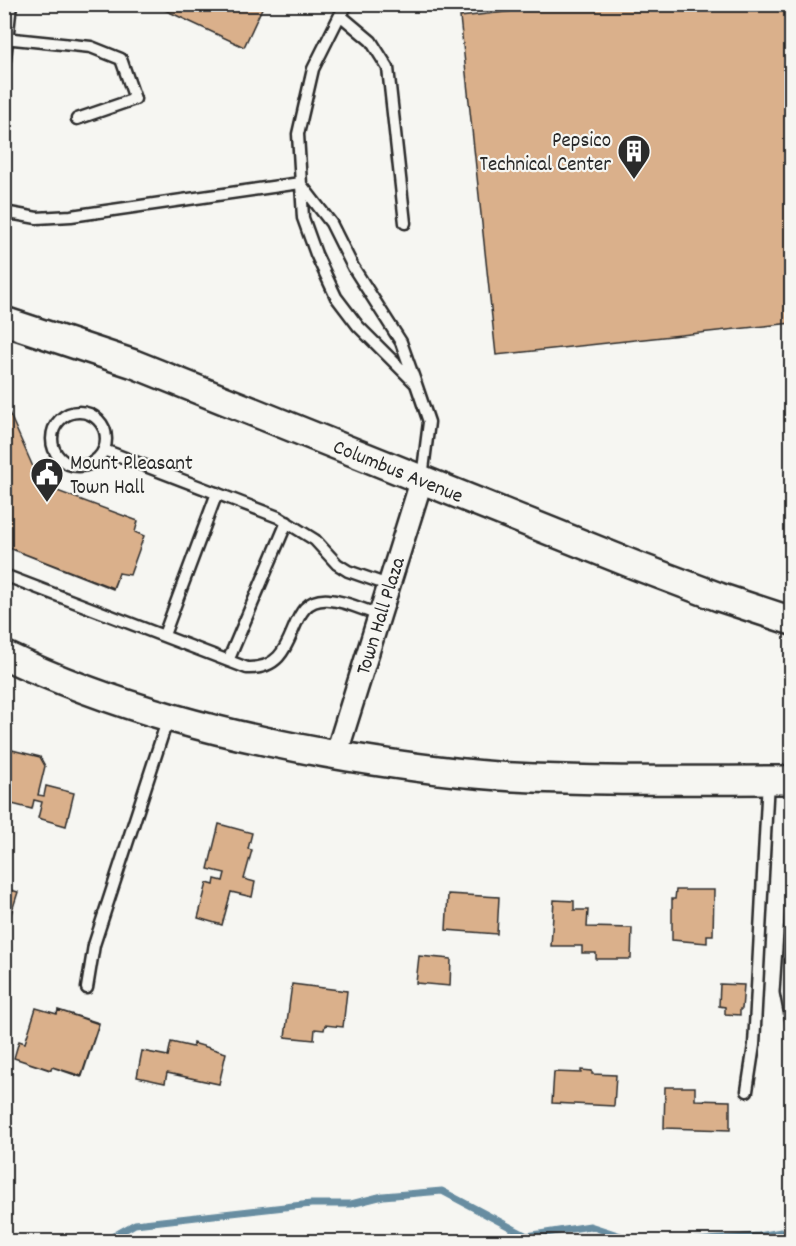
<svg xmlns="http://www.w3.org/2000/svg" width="796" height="1246" viewBox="0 0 796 1246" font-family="Dekko,sans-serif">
  <rect width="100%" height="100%" fill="#f6f6f2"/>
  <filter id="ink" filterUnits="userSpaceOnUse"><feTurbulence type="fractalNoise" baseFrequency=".0167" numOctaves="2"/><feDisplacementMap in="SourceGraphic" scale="12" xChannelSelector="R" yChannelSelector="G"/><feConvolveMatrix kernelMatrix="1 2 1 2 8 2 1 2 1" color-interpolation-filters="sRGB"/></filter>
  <g filter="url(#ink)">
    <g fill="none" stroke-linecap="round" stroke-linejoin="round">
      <!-- stream -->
      <path stroke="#678da1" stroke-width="7" d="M 103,1242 L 135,1224 L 311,1204 L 351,1204 L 383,1196 L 442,1191 L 527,1236 L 590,1226 L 624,1237 L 659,1242
        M 683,1242 L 759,1236 L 792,1230"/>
    </g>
    <!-- building -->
    <path fill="#dab08b" stroke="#2b2b2b" stroke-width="1.5" d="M 152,4 L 264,4 L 244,47 Z
      M 577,4 L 788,4 L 792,37 L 792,323 L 496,355 L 460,17 Z
      M 7,408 L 41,485 L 138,521 L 135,532 L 144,536 L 131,572 L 130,575 L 119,573 L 113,588 L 4,546 L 4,409 Z
      M 7,408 L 41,485 L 138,521 L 135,532 L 144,536 L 130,575 L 119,573 L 113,589 L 4,546 L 4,409 Z
      M 4,748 L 40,757 L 45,766 L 38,795 L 44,796 L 46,786 L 74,793 L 66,826 L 38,818 L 42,802 L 34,800 L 32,809 L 4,802 Z
      M 219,824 L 252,833 L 248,849 L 252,850 L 244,879 L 255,882 L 252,897 L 231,892 L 222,925 L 198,918 L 207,883 L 214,885 L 215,879 L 223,881 L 225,873 L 208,869 Z
      M 4,888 L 18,892 L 10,917 L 4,915 Z
      M 676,890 L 714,890 L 713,935 L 707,935 L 707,943 L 672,940 L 672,899 L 675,899 Z
      M 448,894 L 499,897 L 497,934 L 446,930 Z
      M 554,900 L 574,901 L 574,910 L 588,910 L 587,927 L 632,928 L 631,959 L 596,959 L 596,953 L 582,953 L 582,946 L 551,946 Z
      M 419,956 L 451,959 L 450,986 L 416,983 Z
      M 292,984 L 347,991 L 343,1027 L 325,1025 L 324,1030 L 315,1029 L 314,1040 L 285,1037 Z
      M 720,984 L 744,985 L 742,1009 L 740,1009 L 740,1015 L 725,1014 L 725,1007 L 719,1006 Z
      M 36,1008 L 57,1014 L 58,1010 L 99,1023 L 81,1077 L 52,1067 L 50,1070 L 14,1058 L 19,1041 L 25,1043 Z
      M 36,1008 L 57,1014 L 58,1010 L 99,1024 L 82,1076 L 52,1067 L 51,1070 L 14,1058 L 19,1041 L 25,1043 Z
      M 171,1042 L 193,1047 L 193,1043 L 226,1053 L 219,1084 L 167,1073 L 165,1083 L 137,1077 L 142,1051 L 168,1056 Z
      M 581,1070 L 592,1071 L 592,1074 L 616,1075 L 614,1106 L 552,1103 L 554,1072 L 581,1073 Z
      M 665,1087 L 695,1087 L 695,1100 L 730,1101 L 730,1130 L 664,1128 Z"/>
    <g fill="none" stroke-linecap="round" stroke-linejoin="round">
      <defs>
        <path id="service" d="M 348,4 L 340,15 L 313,69 L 298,134 L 303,218 L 316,254 L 336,297 L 358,326 L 416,384 L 429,422 L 422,478
          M 340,15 L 371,41 L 388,68 L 405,223
          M 4,38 L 91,47 L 121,59 L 135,99 L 77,119
          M 4,68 L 11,4
          M 4,212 L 37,218 L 71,216 L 300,183 L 331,223 L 353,267 L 401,342 L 416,384
          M52 439a27 27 0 1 1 54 0a27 27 0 1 1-54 0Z
          M 104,450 L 278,517 L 315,540 L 337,564 L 348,571 L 388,585
          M 4,575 L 247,668 C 305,670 281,596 329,600 C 346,601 363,610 379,615
          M 164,635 L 217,493
          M 228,661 L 287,522
          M 792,902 L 786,992 L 792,1023
          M 87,988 L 94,945 L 168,718
          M 747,1091 L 754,1045 L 768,780"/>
        <g id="minor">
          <path id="s1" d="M 336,755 L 422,479"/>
        </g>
        <g id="tertiary">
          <path id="s2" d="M 4,321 L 134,364 L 637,566 L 719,597 L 792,621"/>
          <path d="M 4,655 C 113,707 229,737 348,757 C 403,766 458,774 514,777 C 607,782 699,780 792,780"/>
        </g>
      </defs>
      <!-- service casing -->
      <use href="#service" stroke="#2b2b2b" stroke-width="15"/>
      <!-- minor casing -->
      <use href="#minor" stroke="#2b2b2b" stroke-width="26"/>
      <!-- tertiary casing -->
      <use href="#tertiary" stroke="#2b2b2b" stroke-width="32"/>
      <!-- service -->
      <use href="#service" stroke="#f6f6f2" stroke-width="10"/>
      <!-- minor -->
      <use href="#minor" stroke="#f6f6f2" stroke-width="21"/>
      <!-- tertiary -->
      <use href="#tertiary" stroke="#f6f6f2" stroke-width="27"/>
    </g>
  </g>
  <!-- icons -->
  <defs>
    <symbol id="building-pin" viewBox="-11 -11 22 30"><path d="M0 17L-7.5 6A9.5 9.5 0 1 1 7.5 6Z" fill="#2b2b2b" stroke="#f6f6f2"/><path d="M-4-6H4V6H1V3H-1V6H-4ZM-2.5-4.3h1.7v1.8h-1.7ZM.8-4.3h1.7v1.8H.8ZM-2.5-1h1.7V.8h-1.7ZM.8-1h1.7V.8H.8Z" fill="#fff"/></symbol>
    <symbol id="civic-pin" viewBox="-11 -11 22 30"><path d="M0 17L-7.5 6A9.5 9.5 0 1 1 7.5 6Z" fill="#2b2b2b" stroke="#f6f6f2"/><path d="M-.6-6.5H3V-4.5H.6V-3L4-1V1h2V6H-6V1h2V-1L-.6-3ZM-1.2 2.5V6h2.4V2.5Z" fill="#fff"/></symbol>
  </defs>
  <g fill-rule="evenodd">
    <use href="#building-pin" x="615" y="132" width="38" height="52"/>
    <use href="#civic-pin" x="28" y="455" width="38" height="52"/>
  </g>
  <g text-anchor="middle" stroke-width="4.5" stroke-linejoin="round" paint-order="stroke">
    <!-- poi labels -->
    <g font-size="21" fill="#2b2b2b" stroke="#f6f6f2" text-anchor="end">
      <text x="611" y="146">Pepsico<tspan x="611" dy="24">Technical Center</tspan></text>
      <text x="70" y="469" text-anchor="start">Mount Pleasant<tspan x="70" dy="24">Town Hall</tspan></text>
    </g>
    <!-- street labels -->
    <g font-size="21" fill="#2b2b2b" stroke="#f6f6f2">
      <text dy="7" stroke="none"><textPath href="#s2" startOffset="422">Columbus Avenue</textPath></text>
      <text dy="7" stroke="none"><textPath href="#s1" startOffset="146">Town Hall Plaza</textPath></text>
    </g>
  </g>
  <!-- margin -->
  <rect width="796" height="1246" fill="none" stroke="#f6f6f2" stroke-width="24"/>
  <rect x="12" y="12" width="772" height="1222" fill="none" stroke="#2b2b2b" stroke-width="2" filter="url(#ink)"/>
</svg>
